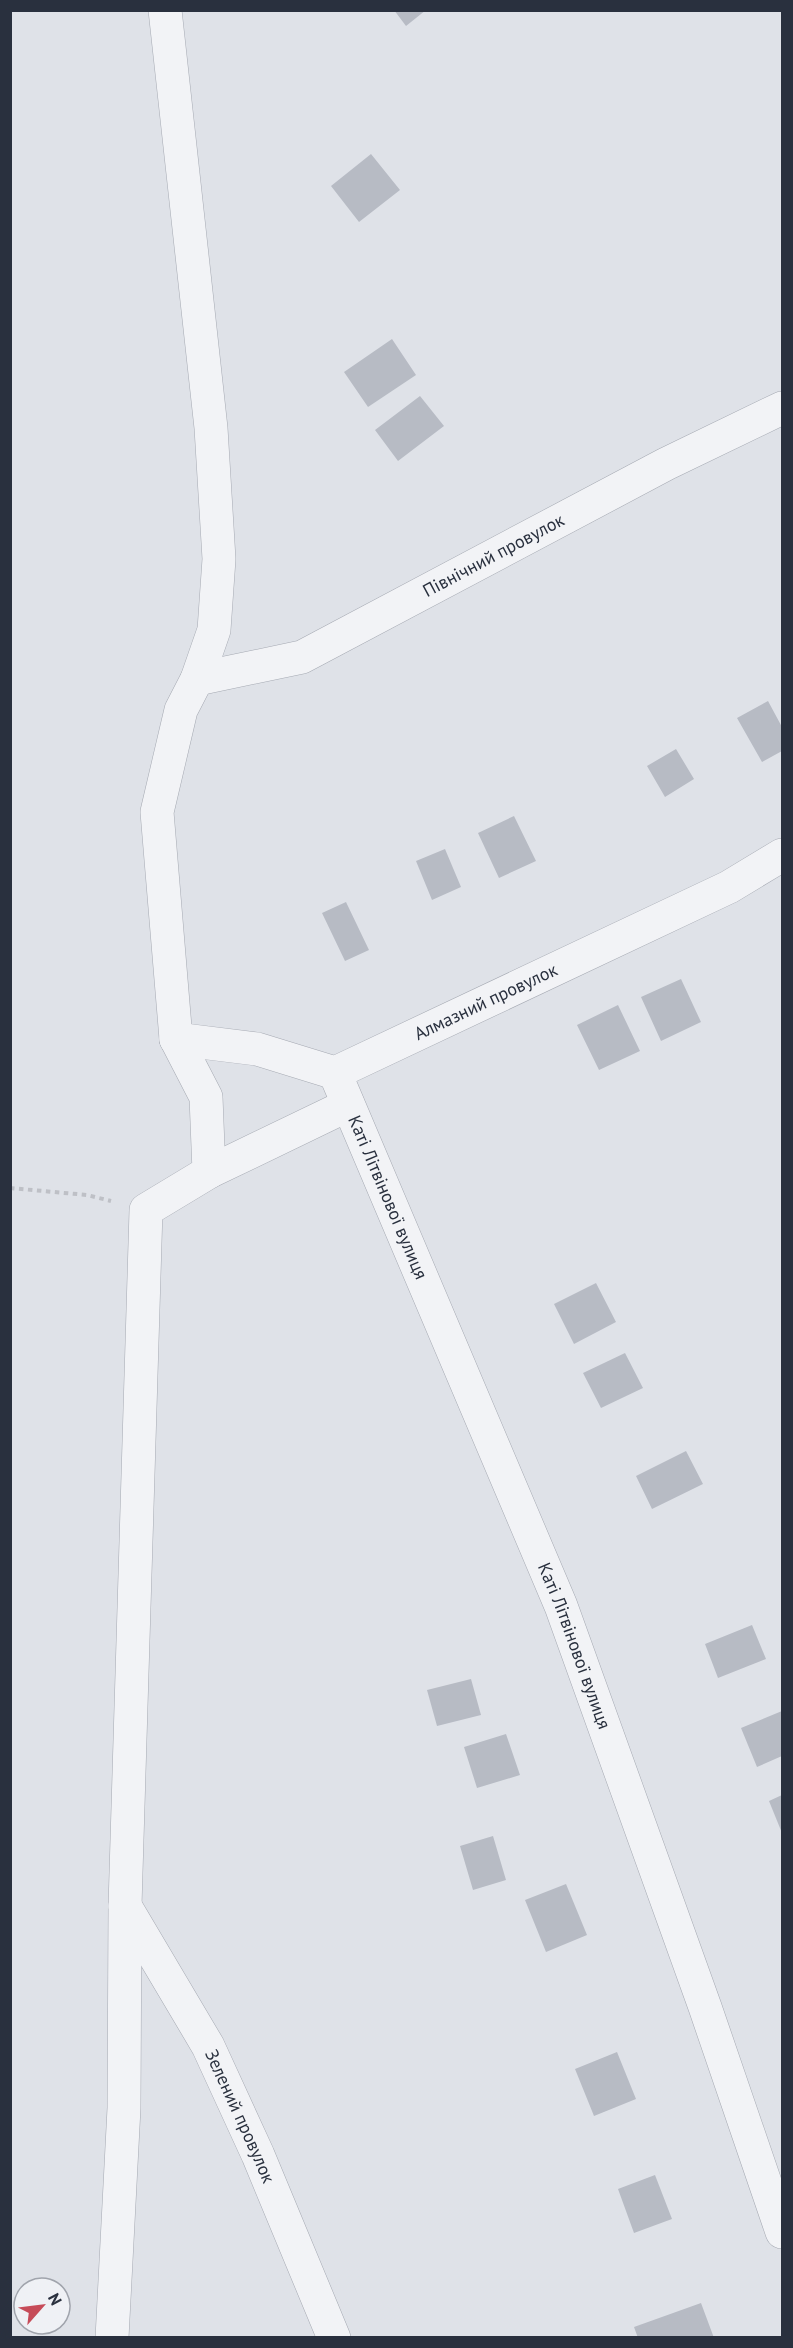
<svg xmlns="http://www.w3.org/2000/svg" width="793" height="2348" viewBox="0 0 793 2348" font-family="'PT Sans',sans-serif">
  <rect width="100%" height="100%" fill="#dfe2e8"/>
  <!-- building -->
  <path fill="#b7bbc4" d="M 394,10 L 426,10 L 406,26 Z
    M 371,154 L 400,190 L 359,222 L 331,186 Z
    M 392,339 L 416,375 L 368,407 L 344,372 Z
    M 420,396 L 444,426 L 398,461 L 375,430 Z
    M 768,701 L 782,727 L 782,751 L 762,762 L 737,718 Z
    M 676,749 L 694,779 L 665,797 L 647,766 Z
    M 514,816 L 536,861 L 499,878 L 478,833 Z
    M 445,849 L 461,887 L 432,900 L 416,861 Z
    M 346,902 L 369,950 L 345,961 L 322,913 Z
    M 681,979 L 701,1022 L 661,1041 L 641,997 Z
    M 618,1005 L 640,1051 L 599,1070 L 577,1025 Z
    M 596,1283 L 616,1322 L 574,1344 L 554,1304 Z
    M 625,1353 L 643,1388 L 601,1408 L 583,1373 Z
    M 686,1451 L 703,1484 L 652,1509 L 636,1476 Z
    M 752,1625 L 766,1659 L 718,1678 L 705,1644 Z
    M 471,1679 L 481,1715 L 437,1726 L 427,1690 Z
    M 782,1711 L 782,1756 L 757,1767 L 741,1728 Z
    M 506,1734 L 520,1775 L 477,1788 L 464,1747 Z
    M 782,1795 L 782,1833 L 769,1801 Z
    M 493,1836 L 506,1880 L 473,1890 L 460,1846 Z
    M 566,1884 L 587,1935 L 546,1952 L 525,1900 Z
    M 617,2052 L 636,2099 L 594,2116 L 575,2069 Z
    M 655,2175 L 672,2219 L 634,2233 L 618,2189 Z
    M 701,2303 L 714,2338 L 638,2338 L 634,2327 Z"/>
  <g fill="none" stroke-linecap="round" stroke-linejoin="round">
    <defs>
      <g id="street">
        <path id="s1" d="M 197,679 L 302,657 L 666,464 L 782,408"/>
        <path id="s2" d="M 176,1039 L 257,1049 L 335,1073 L 729,887 L 782,855"/>
        <path id="s3" d="M 335,1073 L 561,1606 L 705,2007 L 782,2232"/>
        <path d="M 209,1172 L 348,1105"/>
        <path id="s4" d="M 125,1906 L 208,2046 L 258,2155 L 334,2338"/>
        <path d="M 112,2338 L 124,2108 L 125,1906 L 146,1210 L 209,1172 L 206,1097 L 176,1039 L 157,812 L 181,710 L 197,679 L 214,630 L 219,559 L 211,428 L 165,10"/>
      </g>
    </defs>
    <!-- street casing -->
    <use href="#street" stroke="#a5a9b2" stroke-width="34"/>
    <!-- path -->
    <path stroke="#bec0c6" stroke-width="4" stroke-dasharray="4.5 4.5" stroke-linecap="butt" d="M 10,1188 L 87,1195 L 111,1201"/>
    <!-- street -->
    <use href="#street" stroke="#f2f3f6" stroke-width="33"/>
  </g>
  <g text-anchor="middle" stroke-width="5" stroke-linejoin="round" paint-order="stroke">
    <!-- street labels -->
    <g font-size="18" fill="#29303e" stroke="#eff1f5">
      <text dy="6" stroke="none"><textPath href="#s1" startOffset="324">Північний провулок</textPath></text>
      <text dy="6" stroke="none"><textPath href="#s2" startOffset="330">Алмазний провулок</textPath></text>
      <text dy="6" stroke="none"><textPath href="#s3" startOffset="135">Каті Літвінової вулиця</textPath></text>
      <text dy="6" stroke="none"><textPath href="#s3" startOffset="621">Каті Літвінової вулиця</textPath></text>
      <text dy="6" stroke="none"><textPath href="#s4" startOffset="240">Зелений провулок</textPath></text>
    </g>
  </g>
  <!-- border -->
  <rect width="793" height="2348" fill="none" stroke="#29303e" stroke-width="24"/>
  <!-- north arrow -->
  <g transform="translate(42 2306) rotate(62)"><circle r="28" fill="#eff1f5" stroke="#a0a4ac" stroke-width="1.5"/>
  <path d="M0-4.5L10 22L0 15L-10 22Z" fill="#c64b58"/>
  <text y="-9" font-size="16" font-weight="bold" text-anchor="middle" fill="#29303e">N</text>
  </g>
</svg>
